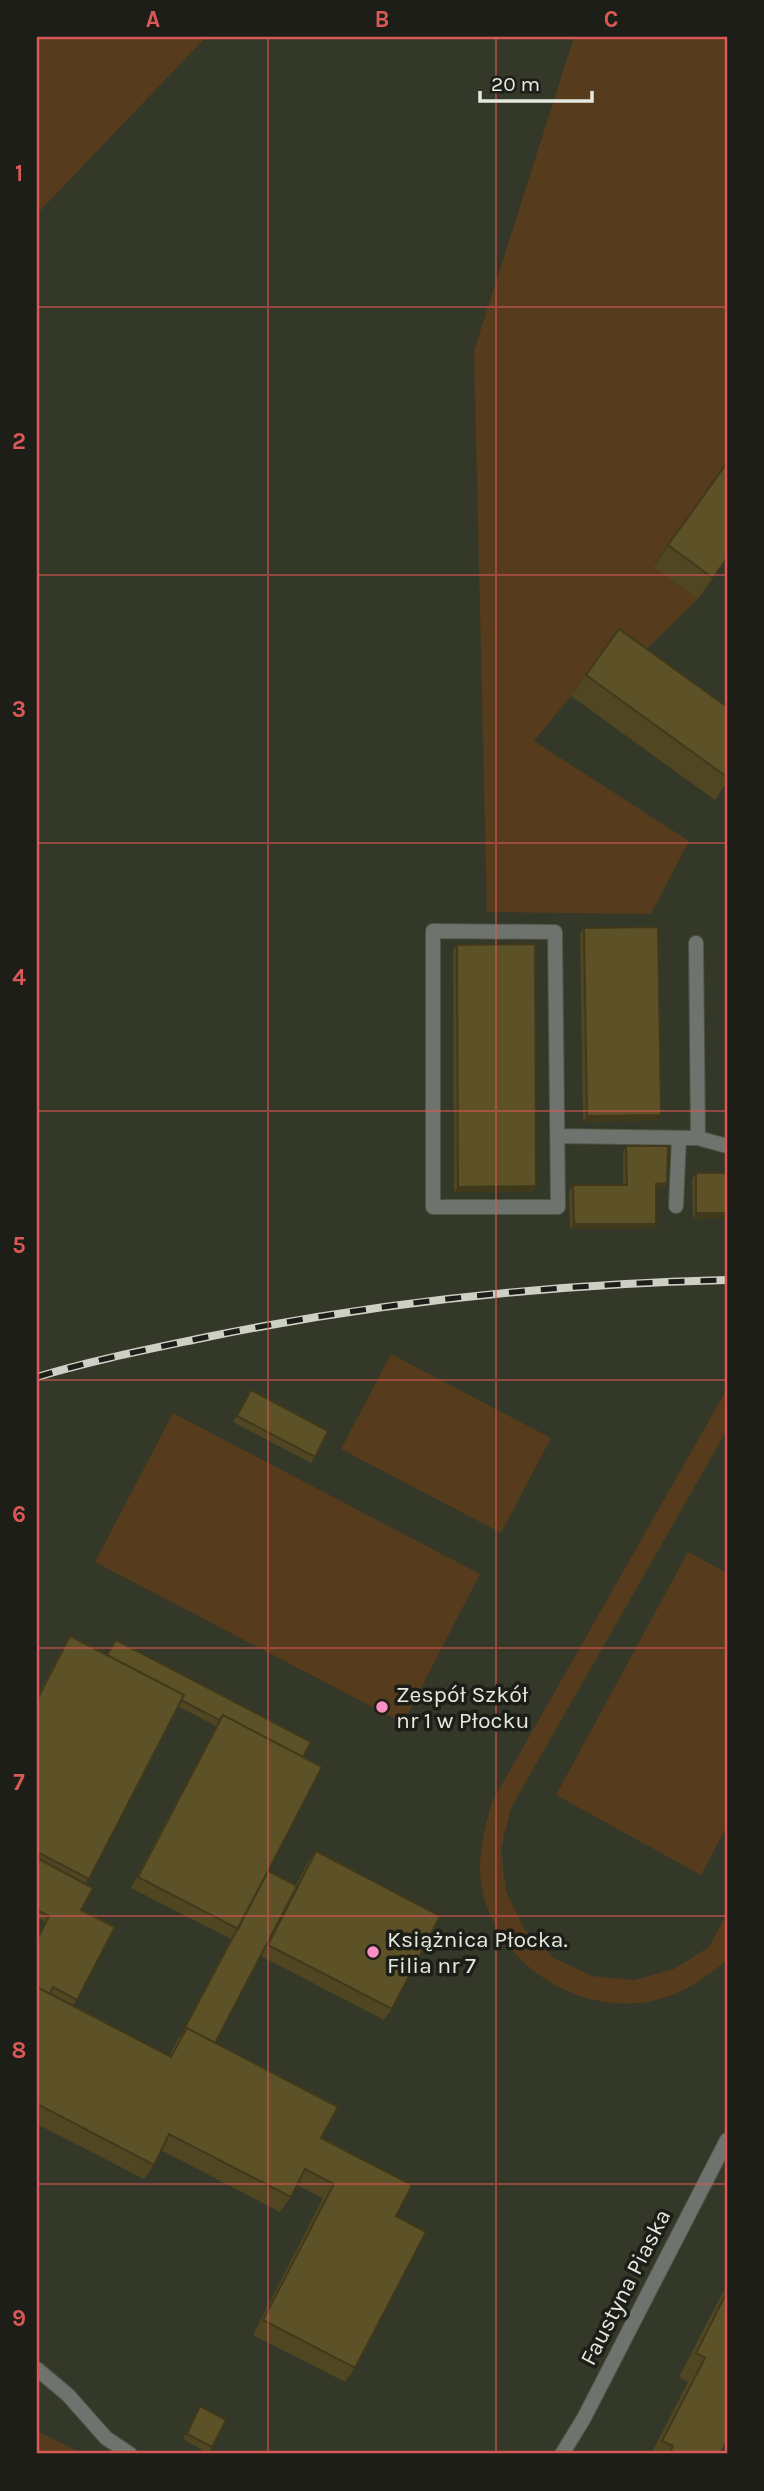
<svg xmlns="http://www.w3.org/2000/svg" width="764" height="2491" viewBox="0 0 764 2491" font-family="Karla,sans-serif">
  <rect width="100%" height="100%" fill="#343828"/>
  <!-- green -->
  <path fill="#563b1c" d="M 37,37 L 206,37 L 37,214 Z
    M 574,37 L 727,37 L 727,463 L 653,566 L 698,599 L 627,668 L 603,651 L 571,696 L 534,741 L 689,841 L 651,914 L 487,912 L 474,351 Z
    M 391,1354 L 551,1438 L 501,1533 L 341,1449 Z
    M 727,1389 L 727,1430 L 511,1808 L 501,1849 L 506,1891 L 524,1929 L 554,1958 L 592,1976 L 634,1980 L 674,1969 L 709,1947 L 727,1913 L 727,1960 C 701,1982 673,2000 638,2003 C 559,2010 479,1946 480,1864 C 481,1842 486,1823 492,1802 Z
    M 173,1413 L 480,1574 L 403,1723 L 95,1562 Z
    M 688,1552 L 727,1573 L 727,1826 L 701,1875 L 556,1795 Z
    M 37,2431 L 83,2454 L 37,2454 Z"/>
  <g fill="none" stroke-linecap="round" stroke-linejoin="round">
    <defs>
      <path id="minor" d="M 433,931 L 555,932 L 558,1207 L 433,1207 Z
        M 696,943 L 698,1138
        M 558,1136 L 698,1138 L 727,1146
        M 676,1206 L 679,1138
        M 37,2369 L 68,2395 L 106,2438 L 130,2454
        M 562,2454 L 584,2418 L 727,2140"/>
    </defs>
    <!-- minor casing -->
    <use href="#minor" stroke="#505445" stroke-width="16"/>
    <!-- minor -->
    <use href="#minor" stroke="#6e746d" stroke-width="14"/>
    <defs>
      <path id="rail" d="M 37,1377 C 93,1360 150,1349 207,1337 C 379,1302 552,1284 727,1280"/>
    </defs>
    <!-- rail casing -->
    <use href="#rail" stroke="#cdd0c5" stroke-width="8"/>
    <!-- rail -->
    <use href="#rail" stroke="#1c1e17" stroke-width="5" stroke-dasharray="16" stroke-linecap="butt"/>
  </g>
  <!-- wall -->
  <path fill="#504622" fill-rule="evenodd" d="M 727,463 L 727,559 L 698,599 L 653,567 Z
    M 619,629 L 727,707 L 727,782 L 715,800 L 571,696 Z
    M 584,928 L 657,1120 L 583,1122 L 580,934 Z
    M 457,945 L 536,1186 L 532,1192 L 454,1192 L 453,950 Z
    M 626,1146 L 664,1189 L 656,1189 L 652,1229 L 570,1229 L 569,1191 L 573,1185 L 623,1185 L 623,1152 Z
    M 696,1173 L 727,1173 L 693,1219 L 692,1179 Z
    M 251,1390 L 315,1457 L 311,1463 L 233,1422 Z
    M 70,1636 L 107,1655 L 116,1640 L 303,1757 L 268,1871 L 296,1885 L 308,1862 L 316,1851 L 392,2009 L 384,2020 L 261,1956 L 215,2043 L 321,2138 L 396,2216 L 355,2368 L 345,2382 L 253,2335 L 323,2198 L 297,2185 L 291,2197 L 280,2212 L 161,2150 L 154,2165 L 144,2179 L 37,2124 L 37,1938 L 45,1922 L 37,1917 L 37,1697 L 63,1647 ZM 178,1706 L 216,1726 L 131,1888 L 231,1939 L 169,2056 L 50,1994 L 50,1993 L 73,2005 L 77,2000 L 81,1910 L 85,1884 Z
    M 727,2287 L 727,2441 L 720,2454 L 651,2454 L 688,2382 L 679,2377 L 722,2294 Z
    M 200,2406 L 212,2447 L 208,2453 L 183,2439 Z"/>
  <!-- shaded-wall -->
  <path fill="#41391b" d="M 661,1115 L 657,1120 L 583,1122 L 587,1116 Z
    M 667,1183 L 664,1189 L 652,1189 L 656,1184 Z
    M 536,1186 L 532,1192 L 454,1192 L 458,1187 Z
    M 696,1213 L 727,1213 L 727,1218 L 693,1219 Z
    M 574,1224 L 656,1224 L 652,1229 L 570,1229 Z"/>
  <!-- building -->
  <path fill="#5d5127" stroke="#41391b" stroke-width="2" d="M 727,463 L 727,558 L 713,578 L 668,545 Z
    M 619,629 L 727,707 L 727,777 L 586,675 Z
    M 658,927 L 661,1115 L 587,1116 L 584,928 Z
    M 535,944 L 536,1186 L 458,1187 L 457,945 Z
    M 626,1146 L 668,1146 L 667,1183 L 656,1184 L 656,1224 L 574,1224 L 573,1185 L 627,1185 Z
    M 696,1173 L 727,1173 L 727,1213 L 696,1213 Z
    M 251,1390 L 328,1431 L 315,1457 L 237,1416 Z
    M 70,1636 L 184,1695 L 89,1879 L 37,1852 L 37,1700 Z
    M 116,1640 L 311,1742 L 303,1757 L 223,1715 L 219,1720 L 181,1700 L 184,1695 L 107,1655 Z
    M 223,1715 L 322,1767 L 238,1929 L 138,1877 Z
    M 316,1851 L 440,1916 L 392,2009 L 268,1945 Z
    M 37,1858 L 93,1888 L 81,1910 L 115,1927 L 77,2000 L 53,1987 L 50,1994 L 37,1987 L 37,1940 L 49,1916 L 37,1910 Z
    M 268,1871 L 297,1886 L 215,2043 L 187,2028 L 180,2037 Z
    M 37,1987 L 171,2057 L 187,2028 L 338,2107 L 321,2138 L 412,2185 L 396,2216 L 426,2232 L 355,2368 L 263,2320 L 334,2184 L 305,2169 L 291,2197 L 169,2134 L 154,2165 L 37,2104 Z
    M 727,2292 L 727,2441 L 720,2454 L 669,2454 L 673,2446 L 662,2441 L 705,2358 L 696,2353 Z
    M 200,2406 L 226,2420 L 212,2447 L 187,2434 Z"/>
  <!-- grid -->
  <path fill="none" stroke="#da5856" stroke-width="2" stroke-opacity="0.55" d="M 268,37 L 268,2454M 496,37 L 496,2454M 37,307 L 727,307M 37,575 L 727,575M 37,843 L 727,843M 37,1111 L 727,1111M 37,1380 L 727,1380M 37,1648 L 727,1648M 37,1916 L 727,1916M 37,2184 L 727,2184"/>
  <!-- markers -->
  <g fill="#fb8fc5" stroke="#1c1e17" stroke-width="2.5">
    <circle cx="382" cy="1707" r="7"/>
    <circle cx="373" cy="1952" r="7"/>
  </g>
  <g text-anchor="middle" stroke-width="7" stroke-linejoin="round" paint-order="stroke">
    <!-- poi labels -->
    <g font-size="23" fill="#e6e9df" stroke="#1c1e17" text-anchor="start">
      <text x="396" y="1702">Zespół Szkół<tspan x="396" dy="26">nr 1 w Płocku</tspan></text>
      <text x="387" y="1947">Książnica Płocka.<tspan x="387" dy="26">Filia nr 7</tspan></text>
    </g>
    <!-- street labels -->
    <g font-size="23" fill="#e6e9df" stroke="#1c1e17">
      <text transform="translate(625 2287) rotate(-63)" y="8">Faustyna Piaska</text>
    </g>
  </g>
  <!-- border -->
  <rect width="764" height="2491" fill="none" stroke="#1c1e17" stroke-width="77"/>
  <!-- scale -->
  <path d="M480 91v10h112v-10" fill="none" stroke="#e6e9df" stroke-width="3.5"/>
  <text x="491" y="91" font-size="21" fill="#e6e9df" stroke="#1c1e17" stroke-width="5" paint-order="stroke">20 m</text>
  <rect x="38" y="38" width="688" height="2414" fill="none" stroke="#da5856" stroke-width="2.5"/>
  <g font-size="23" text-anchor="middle" font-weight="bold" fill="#da5856">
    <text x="153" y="27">A</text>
    <text x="382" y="27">B</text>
    <text x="611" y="27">C</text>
    <text x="19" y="181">1</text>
    <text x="19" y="449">2</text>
    <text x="19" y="717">3</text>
    <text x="19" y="985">4</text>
    <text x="19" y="1253">5</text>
    <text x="19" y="1522">6</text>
    <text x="19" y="1790">7</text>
    <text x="19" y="2058">8</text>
    <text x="19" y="2326">9</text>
  </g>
</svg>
